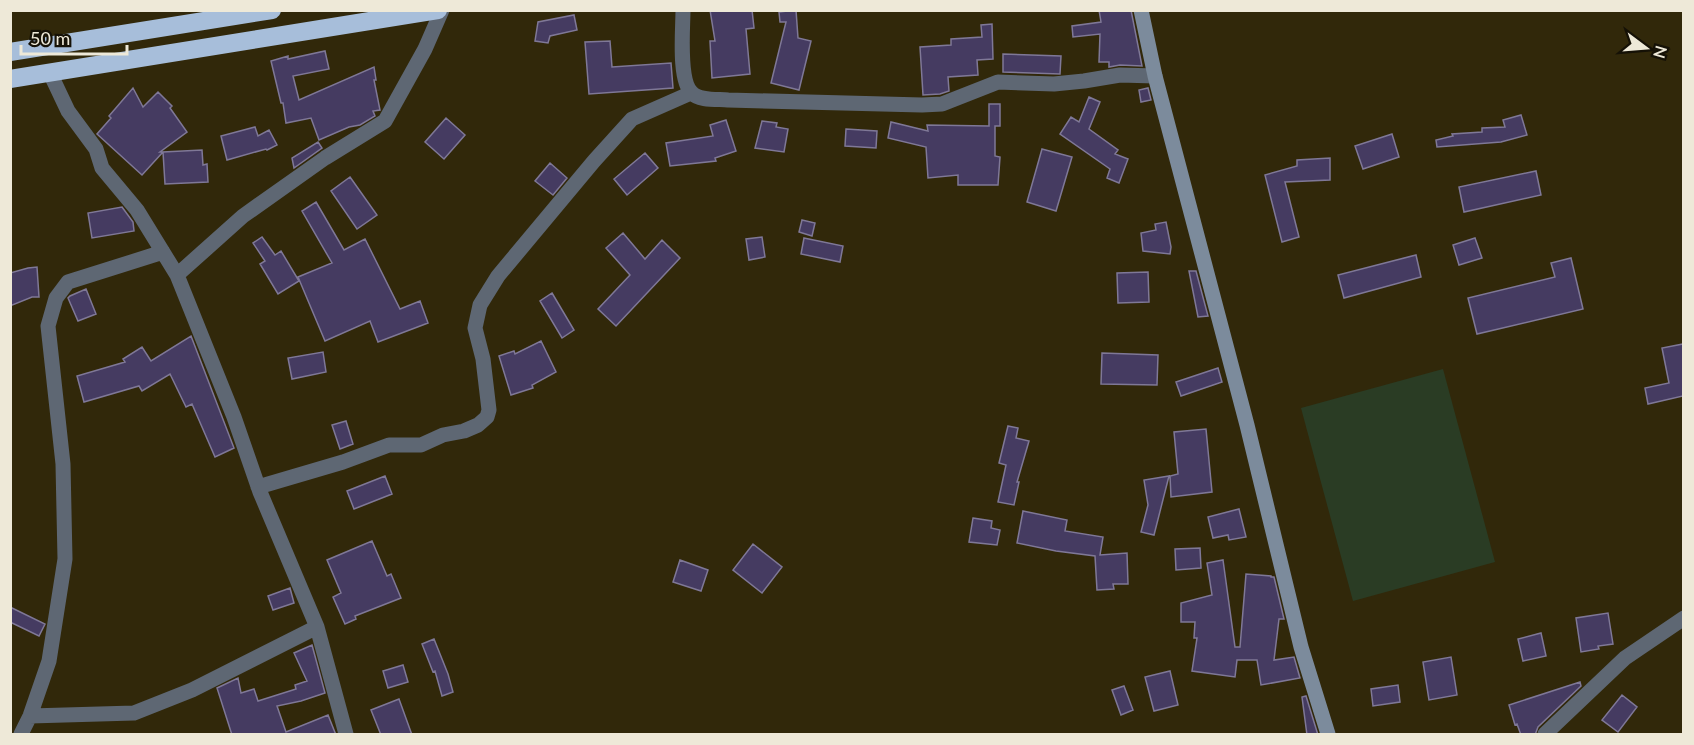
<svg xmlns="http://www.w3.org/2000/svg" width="1694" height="745" viewBox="0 0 1694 745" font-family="Lato,sans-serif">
  <rect width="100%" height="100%" fill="#31280a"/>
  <!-- green -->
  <path fill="#2a3c24" d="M 1443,369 L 1495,562 L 1353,601 L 1301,408 Z"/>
  <!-- building -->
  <path fill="#453b61" stroke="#7f7897" stroke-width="1.5" d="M 710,10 L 752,10 L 754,28 L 746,29 L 750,74 L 712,78 L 710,41 L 715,41 Z
    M 796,10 L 798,38 L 811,41 L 799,90 L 771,83 L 786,22 L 780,22 L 779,12 Z
    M 1099,10 L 1131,10 L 1142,66 L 1120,65 L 1109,67 L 1109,62 L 1099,62 L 1100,34 L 1073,37 L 1072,26 L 1101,22 Z
    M 574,15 L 577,30 L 550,36 L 548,43 L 535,41 L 538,22 Z
    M 992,24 L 993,59 L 977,60 L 978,75 L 948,77 L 949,91 L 940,94 L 923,95 L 920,47 L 951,45 L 951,39 L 982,37 L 981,25 Z
    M 610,41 L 612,67 L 671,63 L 673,88 L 589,94 L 585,42 Z
    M 325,51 L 329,69 L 293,76 L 299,100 L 374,67 L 376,80 L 374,80 L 380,110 L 373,111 L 375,116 L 360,125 L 349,127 L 319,140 L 311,118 L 286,123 L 283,103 L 281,103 L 271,61 L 288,56 L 288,59 Z
    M 1003,54 L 1061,56 L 1060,74 L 1003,72 Z
    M 133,88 L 143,107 L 158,92 L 172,106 L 170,108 L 187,132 L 160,152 L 163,152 L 142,175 L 97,134 L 111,118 L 109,116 Z
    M 1148,88 L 1151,100 L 1141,102 L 1139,90 Z
    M 1089,97 L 1100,102 L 1089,129 L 1118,150 L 1115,154 L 1128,159 L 1119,183 L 1107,178 L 1110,169 L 1060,134 L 1071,117 L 1079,122 Z
    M 989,104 L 1000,104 L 1000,126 L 995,126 L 995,156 L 1000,157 L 998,185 L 958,185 L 958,175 L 928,178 L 926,147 L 888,138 L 891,122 L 928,131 L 927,125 L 989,126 Z
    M 1521,115 L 1527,135 L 1501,142 L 1437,147 L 1436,140 L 1453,136 L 1452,134 L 1482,132 L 1482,128 L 1505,127 L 1503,120 Z
    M 446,118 L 465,135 L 444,159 L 425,142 Z
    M 726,120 L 736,151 L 715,158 L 716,161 L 670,166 L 666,143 L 713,136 L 710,125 Z
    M 762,121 L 777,123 L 776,127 L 788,129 L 784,152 L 755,148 Z
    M 255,127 L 258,136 L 269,130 L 277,145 L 267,150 L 266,149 L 227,160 L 221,136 Z
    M 846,129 L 877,131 L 876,148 L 845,146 Z
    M 1392,134 L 1399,157 L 1363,169 L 1355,146 Z
    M 318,142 L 322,148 L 294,168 L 292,158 Z
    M 1042,149 L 1072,157 L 1056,211 L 1027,202 Z
    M 202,150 L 203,165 L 207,164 L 208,182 L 165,184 L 163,152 Z
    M 645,153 L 658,168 L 627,195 L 614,179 Z
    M 1330,158 L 1330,180 L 1285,182 L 1299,237 L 1282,242 L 1265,175 L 1297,166 L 1297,160 Z
    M 550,163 L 567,178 L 553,195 L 535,181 Z
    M 1536,171 L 1541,195 L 1464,212 L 1459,187 Z
    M 350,177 L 377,215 L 357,229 L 331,191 Z
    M 316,202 L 344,250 L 365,239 L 400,309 L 420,301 L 428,323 L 378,342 L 370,321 L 325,341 L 298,277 L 332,263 L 302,211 Z
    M 122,207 L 133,222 L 134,231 L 92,238 L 88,213 Z
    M 802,220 L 815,223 L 812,236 L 799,232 Z
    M 1166,222 L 1171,247 L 1170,254 L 1143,251 L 1141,233 L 1156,230 L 1155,224 Z
    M 623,233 L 645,259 L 662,240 L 680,258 L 616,326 L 598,309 L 630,275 L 606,248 Z
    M 262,237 L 275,255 L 281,251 L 299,281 L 278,294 L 260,264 L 265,261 L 253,243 Z
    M 762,237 L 765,257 L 749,260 L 746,239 Z
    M 804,238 L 843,246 L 840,262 L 801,254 Z
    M 1475,238 L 1482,258 L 1459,265 L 1453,245 Z
    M 1416,255 L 1421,277 L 1344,298 L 1338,275 Z
    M 1571,258 L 1583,309 L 1477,334 L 1468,298 L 1555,277 L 1551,263 Z
    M 37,267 L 39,297 L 32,297 L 10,306 L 10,273 L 28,268 Z
    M 1189,271 L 1196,271 L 1208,316 L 1198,317 Z
    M 1148,272 L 1149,302 L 1118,303 L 1117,273 Z
    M 86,289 L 96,314 L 78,321 L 68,298 L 70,296 Z
    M 552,293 L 574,330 L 562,338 L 540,301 Z
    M 191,336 L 234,448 L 215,457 L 192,404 L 186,407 L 170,374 L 142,391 L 139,386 L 84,402 L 77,376 L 125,362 L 123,359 L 142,347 L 151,361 Z
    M 541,341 L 556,372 L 532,385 L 533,388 L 511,395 L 499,356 L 514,351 L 515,354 Z
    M 1683,344 L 1683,396 L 1648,404 L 1645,388 L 1669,383 L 1662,348 Z
    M 323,352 L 326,372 L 292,379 L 288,358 Z
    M 1102,353 L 1158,355 L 1157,385 L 1101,384 Z
    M 1218,368 L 1222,382 L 1181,396 L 1176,382 Z
    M 346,421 L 353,444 L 340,449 L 332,425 Z
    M 1008,426 L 1018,428 L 1016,438 L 1029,441 L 1017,482 L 1019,482 L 1014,505 L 998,502 L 1006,465 L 999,463 Z
    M 1206,429 L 1212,492 L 1171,497 L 1170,476 L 1178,474 L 1174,432 Z
    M 385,476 L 392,494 L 354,509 L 347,491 Z
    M 1169,476 L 1154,535 L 1141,532 L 1148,505 L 1144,480 Z
    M 1239,509 L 1246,537 L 1229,540 L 1228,535 L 1213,538 L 1208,517 Z
    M 1023,511 L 1067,520 L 1065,531 L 1103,537 L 1100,555 L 1127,553 L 1128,584 L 1113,584 L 1114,589 L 1097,590 L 1095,556 L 1056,551 L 1017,543 Z
    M 973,518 L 992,521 L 991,528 L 1000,530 L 997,545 L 969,542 Z
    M 372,541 L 387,576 L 391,574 L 401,598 L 355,616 L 356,619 L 345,624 L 333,597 L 341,593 L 327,560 Z
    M 753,544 L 782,567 L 762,593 L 733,570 Z
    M 1200,548 L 1201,568 L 1176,570 L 1175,549 Z
    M 680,560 L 708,570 L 701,591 L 673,582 Z
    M 1223,560 L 1235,647 L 1240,647 L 1246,574 L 1271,576 L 1271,577 L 1274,577 L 1284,619 L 1279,619 L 1274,660 L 1294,657 L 1300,678 L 1261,685 L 1257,660 L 1237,660 L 1235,677 L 1192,671 L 1197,638 L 1194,638 L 1195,622 L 1181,622 L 1181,603 L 1212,595 L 1207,563 Z
    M 290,588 L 294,603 L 273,610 L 268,596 Z
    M 10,607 L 45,624 L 39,636 L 10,622 Z
    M 1608,613 L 1613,644 L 1598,646 L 1599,649 L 1581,652 L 1576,618 Z
    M 1541,633 L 1546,656 L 1523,661 L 1518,639 Z
    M 434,639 L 448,674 L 453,692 L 442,696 L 435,671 L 433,672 L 422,644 Z
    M 312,645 L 325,693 L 301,701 L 277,706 L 286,732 L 328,715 L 336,735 L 232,735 L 217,688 L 238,678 L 241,693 L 254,689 L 258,701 L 296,689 L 295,685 L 307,681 L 294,653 Z
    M 1451,657 L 1457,695 L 1429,700 L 1423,662 Z
    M 403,665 L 408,682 L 388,688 L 383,671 Z
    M 1170,671 L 1178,705 L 1154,711 L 1145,677 Z
    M 1580,682 L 1581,686 L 1538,727 L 1535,735 L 1521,735 L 1517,724 L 1515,725 L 1509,705 Z
    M 1398,685 L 1400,702 L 1373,706 L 1371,689 Z
    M 1124,686 L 1133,710 L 1121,715 L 1112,690 Z
    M 1622,695 L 1637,707 L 1618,732 L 1602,720 Z
    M 1306,696 L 1318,735 L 1307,735 L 1302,697 Z
    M 399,699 L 412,735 L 381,735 L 371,710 Z"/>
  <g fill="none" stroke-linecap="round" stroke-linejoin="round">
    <!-- street -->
    <path stroke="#5e6773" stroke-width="15" d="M 683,10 C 683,29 678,81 692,93 C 699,101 718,99 728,100 L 922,105 L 942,104 L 998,82 L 1054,84 L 1084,81 L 1120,75 L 1155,76
      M 50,73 L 68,111 L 96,149 L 102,168 L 137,210 L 177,275 L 234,417 L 260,492 L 317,627 L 346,734
      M 177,275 L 243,216 L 325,158 L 385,121 L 425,49 L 442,10
      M 258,487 L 343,462 L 389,445 L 421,445 L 443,435 L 464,431 L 478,425 L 487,417 L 489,410 L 483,359 L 475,328 L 480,305 L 498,276 L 594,161 L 632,119 L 691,93
      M 30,716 L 134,713 L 192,690 L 317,627
      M 21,734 L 30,716 L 49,661 L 65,559 L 63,464 L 48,326 L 56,298 L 68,282 L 163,252
      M 1545,734 L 1625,658 L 1684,618"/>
    <!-- secondary -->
    <path stroke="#7c8b9c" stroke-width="15" d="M 1141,10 L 1155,76 L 1247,425 L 1301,647 L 1328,734"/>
    <!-- highway -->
    <path stroke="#a7beda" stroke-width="18" d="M 10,52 L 272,10
      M 10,79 L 438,10"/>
  </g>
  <!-- border -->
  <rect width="1694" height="745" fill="none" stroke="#eee9d8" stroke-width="24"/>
  <!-- north arrow -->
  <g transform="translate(1646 48) rotate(106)" stroke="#151106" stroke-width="4.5" paint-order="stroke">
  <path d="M0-4.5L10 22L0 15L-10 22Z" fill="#eee9d8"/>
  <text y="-9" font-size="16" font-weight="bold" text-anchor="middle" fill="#eee9d8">N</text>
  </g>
  <!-- scale -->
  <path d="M21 45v9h106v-9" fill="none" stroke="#eee9d8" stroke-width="3"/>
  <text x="30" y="45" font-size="18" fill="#eee9d8" stroke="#151106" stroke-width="4.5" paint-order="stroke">50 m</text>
</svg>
